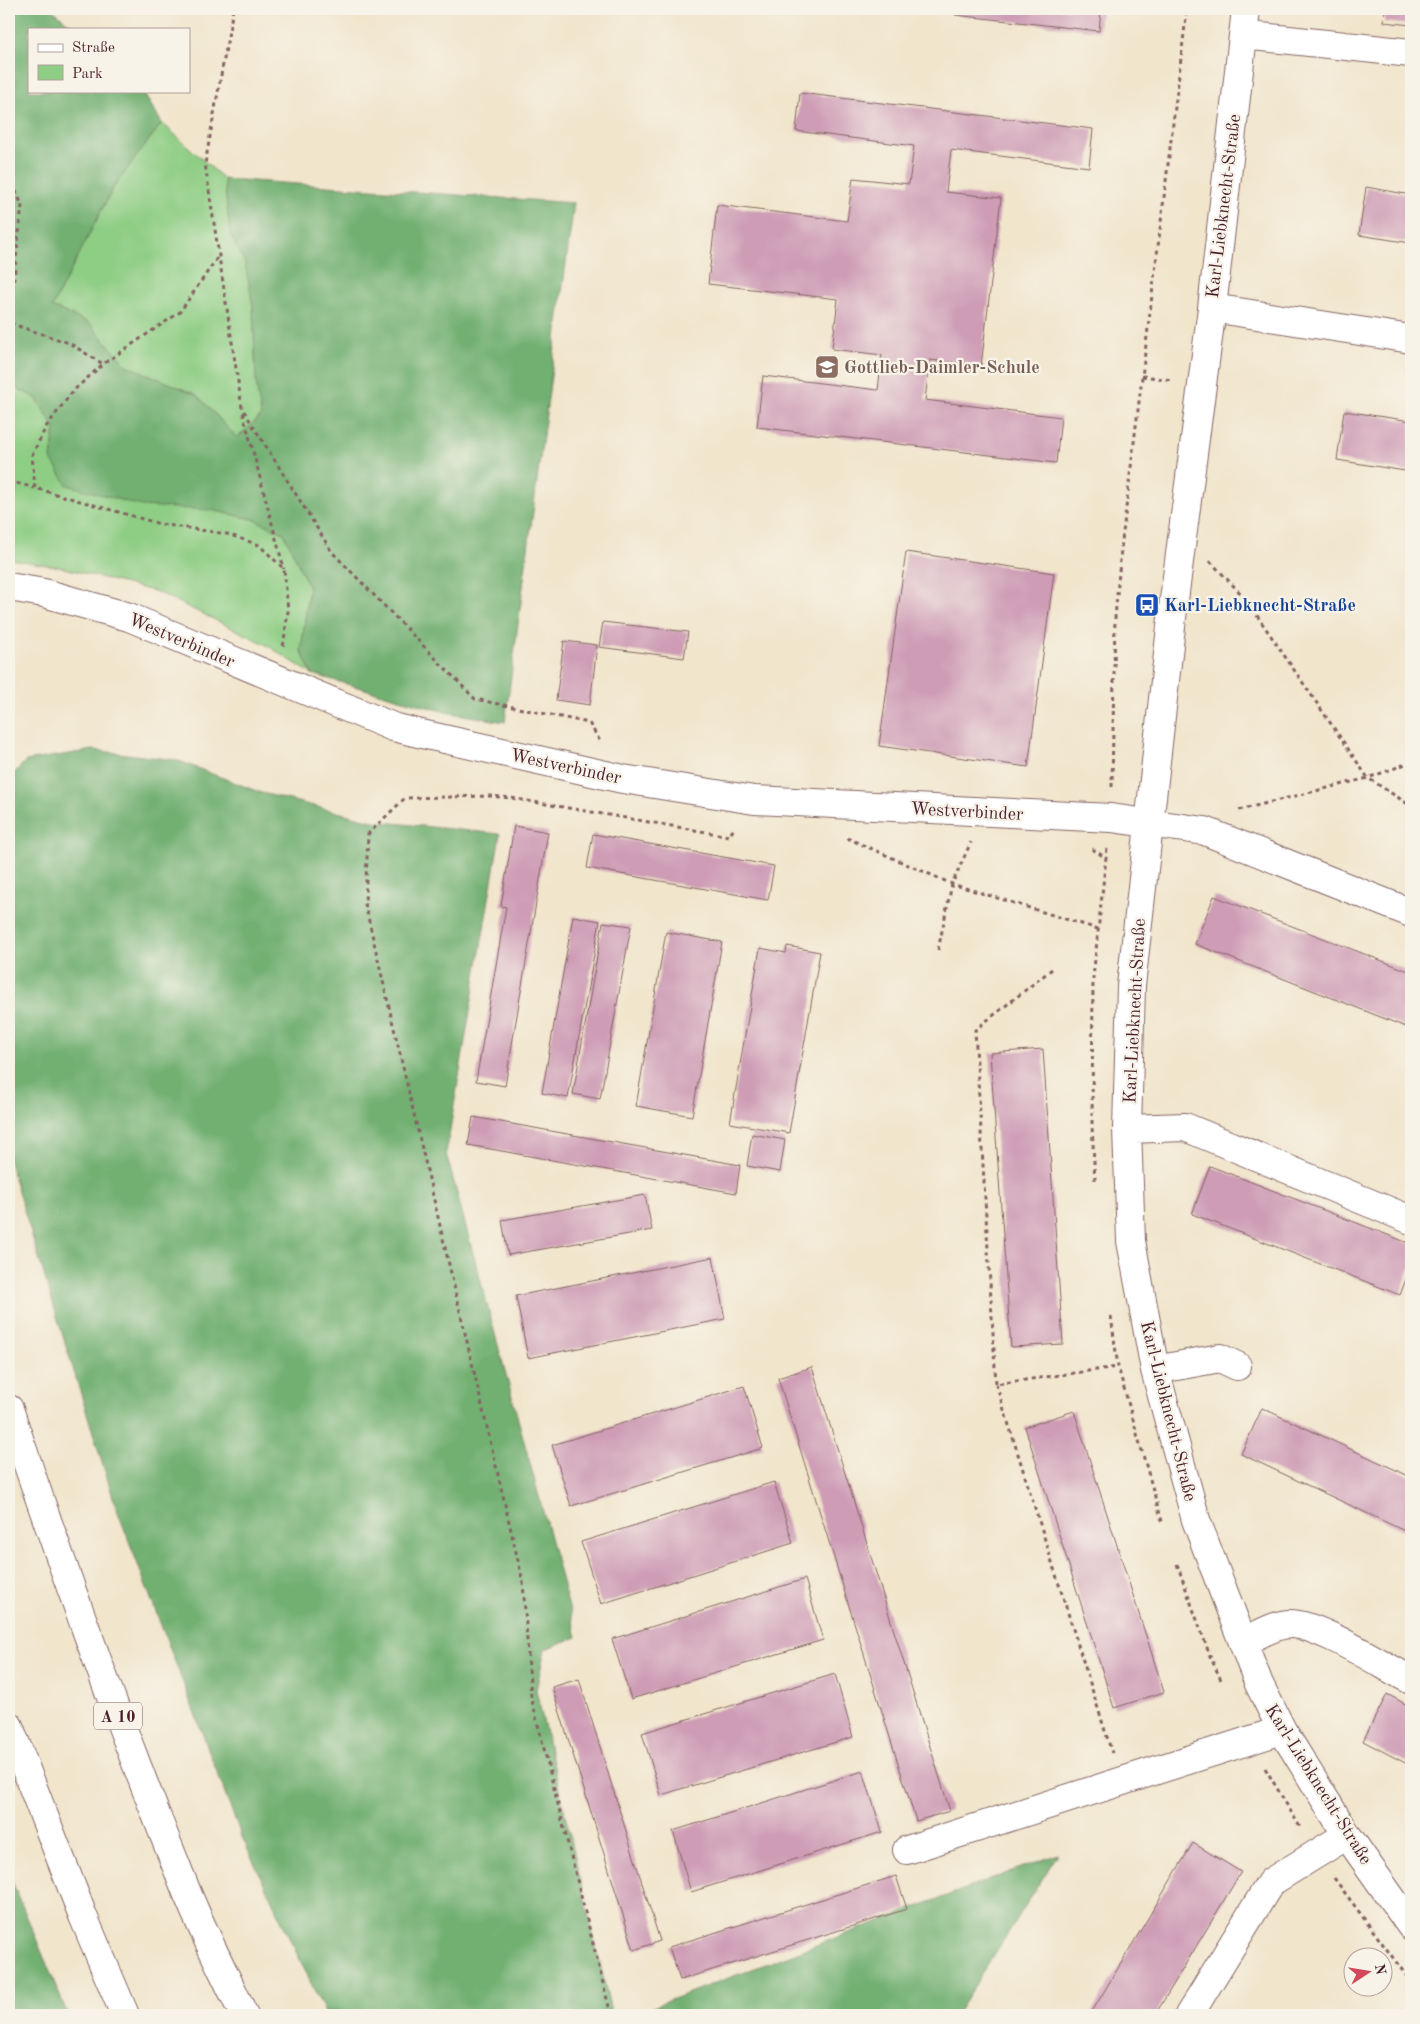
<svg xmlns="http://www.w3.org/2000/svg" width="1420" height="2024" viewBox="0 0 1420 2024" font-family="'Old Standard TT',serif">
  <rect width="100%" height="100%" fill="#f7f3e8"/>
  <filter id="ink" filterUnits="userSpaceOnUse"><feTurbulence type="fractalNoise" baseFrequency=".02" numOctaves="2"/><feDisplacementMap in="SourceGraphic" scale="10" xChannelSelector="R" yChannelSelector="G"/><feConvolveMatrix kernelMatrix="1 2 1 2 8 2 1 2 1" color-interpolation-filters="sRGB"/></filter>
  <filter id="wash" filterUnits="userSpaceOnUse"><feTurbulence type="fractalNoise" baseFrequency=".0096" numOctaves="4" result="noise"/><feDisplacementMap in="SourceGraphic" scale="20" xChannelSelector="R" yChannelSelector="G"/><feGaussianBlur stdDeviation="1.12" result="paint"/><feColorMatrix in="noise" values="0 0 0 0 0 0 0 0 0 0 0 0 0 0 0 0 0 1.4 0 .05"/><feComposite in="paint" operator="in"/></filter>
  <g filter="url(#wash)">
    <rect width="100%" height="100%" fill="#f1e5cc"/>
    <!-- green -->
    <path fill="#8ecd84" stroke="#6c7658" d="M 162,123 L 224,179 L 230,234 L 245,263 L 253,306 L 256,381 L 261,416 L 237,438 L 197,395 L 126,365 L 89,323 L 52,307 L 114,186 Z
      M 14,387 L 36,398 L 55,428 L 51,459 L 211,510 L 253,519 L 284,533 L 309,588 L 301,651 L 312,674 L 265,644 L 157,592 L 60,567 L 9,559 L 9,398 Z"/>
    <!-- forest -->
    <path fill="#72b072" stroke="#5e684e" d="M 9,9 L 52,9 L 75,29 L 29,29 L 29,91 L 142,91 L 162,123 L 114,186 L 52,307 L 89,323 L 126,365 L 197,395 L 237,438 L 261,416 L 256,381 L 253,306 L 245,263 L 230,234 L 224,179 L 574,203 L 505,722 L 445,712 L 312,674 L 301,651 L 309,588 L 284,533 L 253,519 L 211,510 L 142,506 L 67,485 L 51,459 L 55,428 L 36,398 L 14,387 L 9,398 Z
      M 93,750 L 176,760 L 262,793 L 373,821 L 500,834 L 446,1153 L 577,1637 L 545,1649 L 536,1690 L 612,2015 L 326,2015 L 241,1835 L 116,1507 L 9,1162 L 9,778 L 26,761 Z
      M 1058,1854 L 956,2015 L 630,2015 Z
      M 9,1874 L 68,2015 L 9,2015 Z"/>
    <g id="blocks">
      <!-- building -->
      <path fill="#ce9cb5" d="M 955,9 L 1101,9 L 1099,31 L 955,15 Z
        M 1385,9 L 1411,9 L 1411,25 L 1384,22 Z
        M 800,93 L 1093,129 L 1089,167 L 951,150 L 946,192 L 1001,198 L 981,366 L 930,360 L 925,400 L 1061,417 L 1056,463 L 757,427 L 763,376 L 878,390 L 882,355 L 832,349 L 838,299 L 708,284 L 717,205 L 847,221 L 853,178 L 909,184 L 914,146 L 796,131 Z
        M 1366,187 L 1411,195 L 1411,243 L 1359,235 Z
        M 1344,411 L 1411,421 L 1411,472 L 1337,460 Z
        M 906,552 L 1054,573 L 1028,767 L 879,746 Z
        M 603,622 L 688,632 L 684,658 L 599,647 Z
        M 564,641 L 597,645 L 590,705 L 556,700 Z
        M 514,826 L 548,832 L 505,1086 L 476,1081 L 506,907 L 501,906 Z
        M 593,834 L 774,866 L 768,900 L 587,868 Z
        M 1214,896 L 1411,972 L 1411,1029 L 1195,944 Z
        M 573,916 L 600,921 L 568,1098 L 542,1093 Z
        M 603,922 L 631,926 L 600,1099 L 573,1094 Z
        M 666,932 L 722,942 L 692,1116 L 636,1106 Z
        M 787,946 L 820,952 L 789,1133 L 730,1123 L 760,948 L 786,953 Z
        M 1043,1049 L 1063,1344 L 1011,1347 L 990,1053 Z
        M 473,1117 L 740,1165 L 736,1193 L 468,1145 Z
        M 752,1134 L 785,1140 L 780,1172 L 747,1166 Z
        M 1210,1166 L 1411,1244 L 1411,1266 L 1400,1295 L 1192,1214 Z
        M 645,1195 L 652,1230 L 508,1255 L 502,1220 Z
        M 713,1257 L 725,1319 L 528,1358 L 516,1296 Z
        M 812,1367 L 950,1811 L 916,1821 L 778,1378 Z
        M 744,1386 L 763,1448 L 571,1506 L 552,1445 Z
        M 1262,1408 L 1411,1477 L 1411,1534 L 1241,1454 Z
        M 1074,1411 L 1164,1692 L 1114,1708 L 1025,1427 Z
        M 774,1482 L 793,1543 L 601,1604 L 581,1542 Z
        M 805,1579 L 823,1640 L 631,1699 L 612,1639 Z
        M 835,1674 L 853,1737 L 661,1795 L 642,1733 Z
        M 579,1679 L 660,1941 L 634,1950 L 552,1687 Z
        M 1387,1694 L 1411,1707 L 1411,1766 L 1363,1741 Z
        M 863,1771 L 882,1832 L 691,1892 L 673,1831 Z
        M 1193,1843 L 1241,1872 L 1155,2015 L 1090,2015 Z
        M 896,1876 L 907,1909 L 680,1980 L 669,1947 Z"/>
    </g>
  </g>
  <g filter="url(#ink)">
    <use href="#blocks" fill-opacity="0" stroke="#846463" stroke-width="1"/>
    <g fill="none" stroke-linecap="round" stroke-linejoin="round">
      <defs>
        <path id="minor" d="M 1246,9 L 1212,308 L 1174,600 L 1131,986 L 1127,1129 L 1131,1241 L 1155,1370 L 1196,1520 L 1259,1684 L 1282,1730 L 1347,1835 L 1411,1926
          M 1243,35 L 1411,53
          M 1212,308 L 1411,339
          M 9,587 L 44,593 L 129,617 L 393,727 L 422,734 L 623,779 L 754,800 L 1111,818 L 1205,831 L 1411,913
          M 1127,1129 L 1185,1127 L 1411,1220
          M 1155,1370 L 1220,1358 L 1237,1366
          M 1243,1642 C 1257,1636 1273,1625 1289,1624 C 1316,1622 1385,1667 1411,1680
          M 907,1850 L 1282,1730
          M 1189,2015 L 1271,1882 L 1347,1835"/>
        <path id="highway" d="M 9,1409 C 64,1573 123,1735 188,1895 C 205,1936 225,1975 244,2015
          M 9,1726 L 83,1916 L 125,2015"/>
      </defs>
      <!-- minor casing -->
      <use href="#minor" stroke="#846463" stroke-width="30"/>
      <!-- highway casing -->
      <use href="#highway" stroke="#846463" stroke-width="30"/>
      <!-- path -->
      <path stroke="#846463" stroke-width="3" stroke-dasharray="4 4" stroke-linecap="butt" d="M 233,9 L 205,164 L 242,408 L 332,552 L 475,699 L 589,723 L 600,741
        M 9,176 L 22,205 L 9,323 L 69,343 L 103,364
        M 217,258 L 180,312 L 103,364 L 73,391 L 46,427 L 32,455 L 35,488 L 160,524 L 227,534 L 259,545 L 284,569 L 288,611 L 283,648
        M 1142,376 L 1172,380
        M 243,413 L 284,569
        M 9,481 L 35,488
        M 1210,561 L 1245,598 L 1368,778 L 1411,806
        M 1112,787 L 1115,618 L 1121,549 L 1187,9
        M 1239,810 L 1368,778 L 1411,762
        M 847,838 L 952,884 L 1098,929
        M 1092,849 L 1106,858
        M 938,950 L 952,884 L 971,842
        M 1052,969 L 975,1030 L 996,1384 L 1117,1367
        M 1095,1180 L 1092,1126 L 1093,978 L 1107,848
        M 1111,1316 L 1118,1367 L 1163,1525
        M 996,1384 L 1112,1753
        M 1177,1564 L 1210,1656 L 1222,1682
        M 1265,1768 L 1300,1827
        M 1334,1878 L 1411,1982
        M 611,2015 L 531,1697 L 523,1582 L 365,904 L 368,834 L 405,798 L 490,796 L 511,798 L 729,836 L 735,827"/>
      <!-- minor -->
      <use href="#minor" stroke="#fff" stroke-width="28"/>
      <!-- highway -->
      <use href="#highway" stroke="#fff" stroke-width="28"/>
    </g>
  </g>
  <!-- icons -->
  <defs>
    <symbol id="school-square" viewBox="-11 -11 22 22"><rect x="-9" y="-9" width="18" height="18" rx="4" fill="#8d6e63" stroke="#f7f3e8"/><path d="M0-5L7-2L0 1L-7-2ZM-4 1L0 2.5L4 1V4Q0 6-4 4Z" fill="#fff"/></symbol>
    <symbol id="bus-square" viewBox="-11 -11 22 22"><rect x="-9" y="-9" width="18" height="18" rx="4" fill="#1a4fb4" stroke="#f7f3e8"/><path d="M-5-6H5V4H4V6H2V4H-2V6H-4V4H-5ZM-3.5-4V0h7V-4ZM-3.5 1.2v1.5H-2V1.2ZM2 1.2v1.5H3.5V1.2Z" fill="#fff"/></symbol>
  </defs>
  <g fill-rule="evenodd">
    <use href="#school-square" x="813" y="353" width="28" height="28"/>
    <use href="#bus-square" x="1133" y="591" width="28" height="28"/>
  </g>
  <g text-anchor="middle" stroke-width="4.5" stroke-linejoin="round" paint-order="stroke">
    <!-- shield labels -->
    <rect fill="#f7f3e8" stroke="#7e5f64" stroke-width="1" x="94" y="1702.5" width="48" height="27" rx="4"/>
    <g font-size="16" font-weight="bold" fill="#4a1f2b">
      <text x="118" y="1722">A 10</text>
    </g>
    <!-- street labels -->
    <g font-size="18" fill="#4a1f2b" stroke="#f7f3e8">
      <text transform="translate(1223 206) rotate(-83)" y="6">Karl-Liebknecht-Straße</text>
      <text transform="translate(182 640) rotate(23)" y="6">Westverbinder</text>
      <text transform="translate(566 766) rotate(12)" y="6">Westverbinder</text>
      <text transform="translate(967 811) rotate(3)" y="6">Westverbinder</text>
      <text transform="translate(1134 1011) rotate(-87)" y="6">Karl-Liebknecht-Straße</text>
      <text transform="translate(1169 1411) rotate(76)" y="6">Karl-Liebknecht-Straße</text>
      <text transform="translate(1319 1784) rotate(58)" y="6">Karl-Liebknecht-Straße</text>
    </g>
    <!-- education labels -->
    <g font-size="18" font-weight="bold" fill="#785e54" stroke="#f7f3e8" text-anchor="start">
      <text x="844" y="373">Gottlieb-Daimler-Schule</text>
    </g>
    <!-- transit labels -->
    <g font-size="18" font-weight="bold" fill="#164399" stroke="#f7f3e8" text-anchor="start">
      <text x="1164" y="611">Karl-Liebknecht-Straße</text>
    </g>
  </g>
  <!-- margin -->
  <rect width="1420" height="2024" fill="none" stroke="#f7f3e8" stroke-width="30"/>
  <!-- legend -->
  <rect x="28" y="28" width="162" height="65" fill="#f7f3e8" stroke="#b29e9c"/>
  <rect x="38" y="44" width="25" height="8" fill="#ffffff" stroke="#b29e9c"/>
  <text x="72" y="52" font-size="15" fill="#4a1f2b">Straße</text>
  <rect x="38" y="65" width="25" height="15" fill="#8ecd84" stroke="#b29e9c"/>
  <text x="72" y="78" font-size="15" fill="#4a1f2b">Park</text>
  <!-- north arrow -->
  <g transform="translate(1368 1972) rotate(78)"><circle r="24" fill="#f7f3e8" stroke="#b29e9c"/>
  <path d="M0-4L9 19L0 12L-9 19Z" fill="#d1495b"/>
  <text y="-8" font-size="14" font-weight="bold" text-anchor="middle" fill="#4a1f2b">N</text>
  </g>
</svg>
